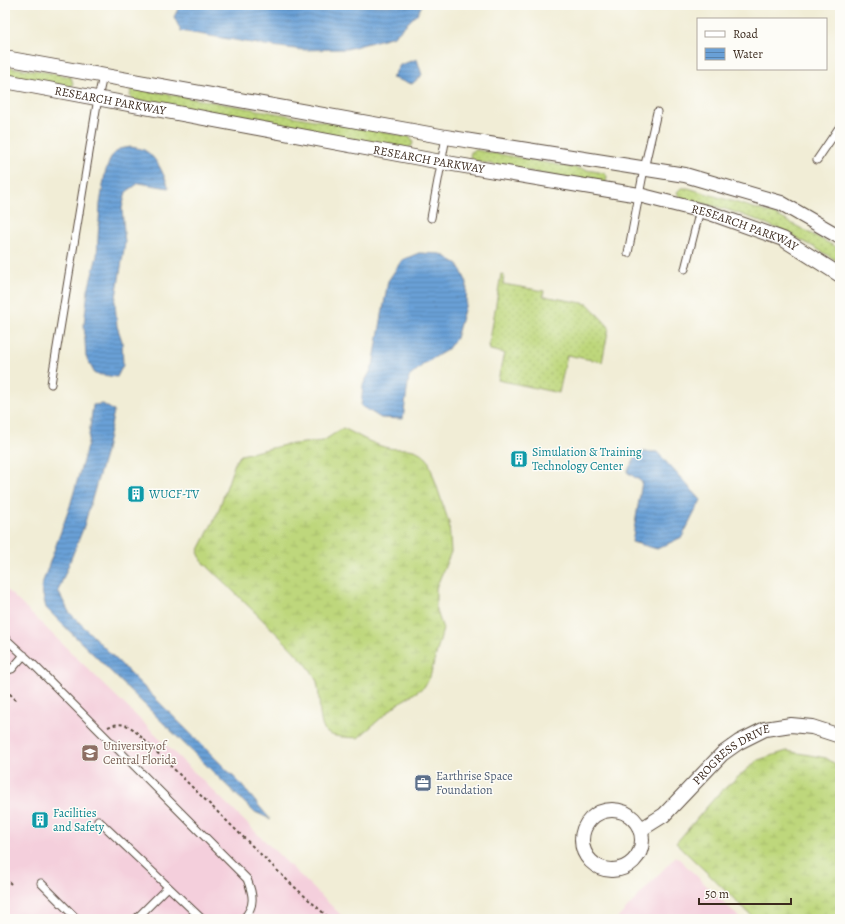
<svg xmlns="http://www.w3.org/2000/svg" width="845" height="924" viewBox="0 0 845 924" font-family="Alegreya,serif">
  <defs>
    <pattern id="grass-dots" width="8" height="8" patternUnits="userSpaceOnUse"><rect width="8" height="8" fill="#bed77b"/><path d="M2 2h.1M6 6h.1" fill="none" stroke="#a4b96a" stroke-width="1.8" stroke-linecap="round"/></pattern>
    <pattern id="wetland-marsh" width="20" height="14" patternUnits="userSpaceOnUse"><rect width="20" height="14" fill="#bed77b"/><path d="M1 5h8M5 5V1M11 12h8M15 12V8" fill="none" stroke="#a4b96a"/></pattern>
    <pattern id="water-rules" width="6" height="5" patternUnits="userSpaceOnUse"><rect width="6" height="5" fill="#69a0d7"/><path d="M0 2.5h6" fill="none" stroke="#5883ae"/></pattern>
  </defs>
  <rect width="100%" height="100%" fill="#fdfcf7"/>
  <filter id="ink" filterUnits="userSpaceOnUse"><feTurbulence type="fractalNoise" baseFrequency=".025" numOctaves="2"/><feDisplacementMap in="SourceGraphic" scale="8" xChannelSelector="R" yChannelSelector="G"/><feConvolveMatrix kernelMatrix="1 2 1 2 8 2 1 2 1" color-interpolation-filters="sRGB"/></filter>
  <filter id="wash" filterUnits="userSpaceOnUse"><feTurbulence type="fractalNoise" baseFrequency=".012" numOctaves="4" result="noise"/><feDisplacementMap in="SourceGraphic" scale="16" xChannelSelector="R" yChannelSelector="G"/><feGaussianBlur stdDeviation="0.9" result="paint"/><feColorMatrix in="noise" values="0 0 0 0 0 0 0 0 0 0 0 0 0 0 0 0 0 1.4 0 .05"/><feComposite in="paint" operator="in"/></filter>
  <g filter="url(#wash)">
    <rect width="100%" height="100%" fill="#f1edd6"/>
    <!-- built -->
    <path fill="#f4cfdc" d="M 5,588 L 345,919 L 5,919 Z
      M 676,856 L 741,919 L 617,919 Z"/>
    <!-- grass -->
    <path fill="url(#grass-dots)" stroke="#7c804c" d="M 5,67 L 40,71 L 71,77 L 73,84 L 69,88 L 5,75 Z
      M 134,88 L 410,137 L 413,142 L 412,146 L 408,149 L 134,100 L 130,96 L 131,90 Z
      M 476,150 L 604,173 L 607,176 L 606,182 L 600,185 L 475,161 L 470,157 L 471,152 Z
      M 681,188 L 688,188 L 774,214 L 840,249 L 840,263 C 809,243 776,226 740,214 C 721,207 700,203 680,198 L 677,192 Z
      M 501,274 L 503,274 L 504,275 L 503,284 L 544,291 L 543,296 L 588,304 L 609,327 L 602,362 L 567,355 L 559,393 L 498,380 L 504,353 L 490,350 L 489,346 Z"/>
    <!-- wetland -->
    <path fill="url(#wetland-marsh)" stroke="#7c804c" d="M 343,428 C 356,434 370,443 384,447 C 401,452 414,443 428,460 L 449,523 L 451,552 L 436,588 L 436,608 L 443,629 L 430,677 L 424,687 L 396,705 L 358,738 C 349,737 333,738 326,732 C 317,724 321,690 316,679 C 309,665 297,655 287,644 C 259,616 231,589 202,561 L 198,552 L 218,512 L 236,460 L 241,455 L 285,445 L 323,441 Z
      M 787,751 L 826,758 L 840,767 L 840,919 L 755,919 L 676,843 L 718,794 L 758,760 Z"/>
    <!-- water -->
    <path fill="url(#water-rules)" stroke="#52657a" d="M 180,5 L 422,5 L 418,13 L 394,36 L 347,49 L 302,50 L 258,44 L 181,31 L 174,17 Z
      M 417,59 L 422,75 L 412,84 L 392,78 L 400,65 Z
      M 131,147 C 135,148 140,148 144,150 C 157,157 164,175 169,188 L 139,183 L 126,192 L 122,208 L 125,243 L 115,303 L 117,326 L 122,341 L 123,365 L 117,377 L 95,374 L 86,357 L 84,324 L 88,290 L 97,256 L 100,204 L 105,173 L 111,157 L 119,149 Z
      M 419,253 L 441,254 L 458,264 L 467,283 L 466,303 L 456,338 L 447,350 L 425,363 L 409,377 L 403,419 L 381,418 L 361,406 L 363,385 L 373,366 L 388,281 L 402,260 Z
      M 103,404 L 114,411 L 105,455 L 83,529 L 58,591 L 69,612 L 238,781 L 270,819 L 253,811 L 46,608 L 41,587 L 70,506 L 88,443 L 93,405 Z
      M 638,452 L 657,452 L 701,500 L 682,537 L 657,549 L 632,542 L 642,482 L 627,472 Z"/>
  </g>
  <g filter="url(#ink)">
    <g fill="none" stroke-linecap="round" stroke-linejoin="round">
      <defs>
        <path id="lane" d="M 817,160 L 838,129 L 840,129
          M 431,218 L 446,137
          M 628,253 L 644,169 L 657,112
          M 685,269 L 700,210
          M 51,384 L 98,98 L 103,76
          M 5,638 L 31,662 L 247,879 C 253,894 256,906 243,919
          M 5,671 L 12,669 L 24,655
          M 98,820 L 202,919
          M 41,883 L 77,919
          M 136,919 L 168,887"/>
        <g id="street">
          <path d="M 5,58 L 446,137 L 685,175 L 781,203 L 840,237"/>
          <path id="s1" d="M 5,81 L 441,162 L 639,195 L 710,213 L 783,239 L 840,275"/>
          <circle cx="612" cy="840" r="30"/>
          <path id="s2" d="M 640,830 L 664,815 L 722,754 L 739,742 L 765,729 L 791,725 L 812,727 L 840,736"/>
        </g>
      </defs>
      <!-- lane casing -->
      <use href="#lane" stroke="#56473a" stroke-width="9"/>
      <!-- street casing -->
      <use href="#street" stroke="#56473a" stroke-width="16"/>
      <!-- path -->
      <path stroke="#56473a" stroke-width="2" stroke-dasharray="3 3" stroke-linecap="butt" d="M 5,698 L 10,694 L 17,701
        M 108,727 C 117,723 125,723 133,729 L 288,881 L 330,919
        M 5,878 L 11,884"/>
      <!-- lane -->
      <use href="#lane" stroke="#fff" stroke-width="7"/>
      <!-- street -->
      <use href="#street" stroke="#fff" stroke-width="14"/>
    </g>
  </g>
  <!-- icons -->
  <defs>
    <symbol id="building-square" viewBox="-11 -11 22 22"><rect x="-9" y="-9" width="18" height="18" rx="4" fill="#0f9aa8" stroke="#fdfcf7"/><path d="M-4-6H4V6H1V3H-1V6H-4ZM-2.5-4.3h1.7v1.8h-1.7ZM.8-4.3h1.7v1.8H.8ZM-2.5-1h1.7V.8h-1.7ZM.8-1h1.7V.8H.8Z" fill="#fff"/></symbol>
    <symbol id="university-square" viewBox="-11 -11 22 22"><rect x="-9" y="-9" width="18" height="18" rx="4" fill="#8d6e63" stroke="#fdfcf7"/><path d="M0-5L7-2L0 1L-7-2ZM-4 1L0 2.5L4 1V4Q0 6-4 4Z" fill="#fff"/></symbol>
    <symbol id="office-square" viewBox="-11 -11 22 22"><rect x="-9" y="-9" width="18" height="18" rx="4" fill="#5c6f8a" stroke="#fdfcf7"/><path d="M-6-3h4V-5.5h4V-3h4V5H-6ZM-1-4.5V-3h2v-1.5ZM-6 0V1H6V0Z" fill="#fff"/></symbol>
  </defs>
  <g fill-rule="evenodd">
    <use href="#building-square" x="509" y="449" width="20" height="20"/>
    <use href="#building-square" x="126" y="484" width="20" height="20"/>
    <use href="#university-square" x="80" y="743" width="20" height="20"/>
    <use href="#office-square" x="413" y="773" width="20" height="20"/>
    <use href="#building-square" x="30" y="810" width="20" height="20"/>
  </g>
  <g text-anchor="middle" stroke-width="3" stroke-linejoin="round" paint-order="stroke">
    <!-- street labels -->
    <g font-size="12" fill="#3b2a1e" stroke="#fdfcf7">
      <text dy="4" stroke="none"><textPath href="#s1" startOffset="107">RESEARCH PARKWAY</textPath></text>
      <text dy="4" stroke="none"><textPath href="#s1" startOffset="431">RESEARCH PARKWAY</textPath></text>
      <text dy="4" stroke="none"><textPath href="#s1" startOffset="755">RESEARCH PARKWAY</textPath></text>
      <text dy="4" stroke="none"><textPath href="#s2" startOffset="120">PROGRESS DRIVE</textPath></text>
    </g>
    <!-- culture labels -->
    <g font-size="12" fill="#0d838f" stroke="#fdfcf7" text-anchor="start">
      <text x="532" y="456">Simulation &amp; Training<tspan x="532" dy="14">Technology Center</tspan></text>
      <text x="149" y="498">WUCF-TV</text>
      <text x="53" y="817">Facilities<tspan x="53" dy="14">and Safety</tspan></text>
    </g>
    <!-- education labels -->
    <g font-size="12" fill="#785e54" stroke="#fdfcf7" text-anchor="start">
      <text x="103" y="750">University of<tspan x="103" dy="14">Central Florida</tspan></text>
    </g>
    <!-- service labels -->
    <g font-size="12" fill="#4e5e75" stroke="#fdfcf7" text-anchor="start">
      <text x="436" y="780">Earthrise Space<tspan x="436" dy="14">Foundation</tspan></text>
    </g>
  </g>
  <!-- margin -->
  <rect width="845" height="924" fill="none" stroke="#fdfcf7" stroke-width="20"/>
  <!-- legend -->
  <rect x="697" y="18" width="130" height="52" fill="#fdfcf7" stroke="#afa8a0"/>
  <rect x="705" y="31" width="20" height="6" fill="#ffffff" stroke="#afa8a0"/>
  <text x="733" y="38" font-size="12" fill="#3b2a1e">Road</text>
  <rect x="705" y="48" width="20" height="12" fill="url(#water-rules)" stroke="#afa8a0"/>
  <text x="733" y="58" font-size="12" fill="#3b2a1e">Water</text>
  <!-- scale -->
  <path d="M699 898v6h92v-6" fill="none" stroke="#3b2a1e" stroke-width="2"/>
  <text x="705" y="898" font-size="12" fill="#3b2a1e" stroke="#fdfcf7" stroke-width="3" paint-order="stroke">50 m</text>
</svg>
